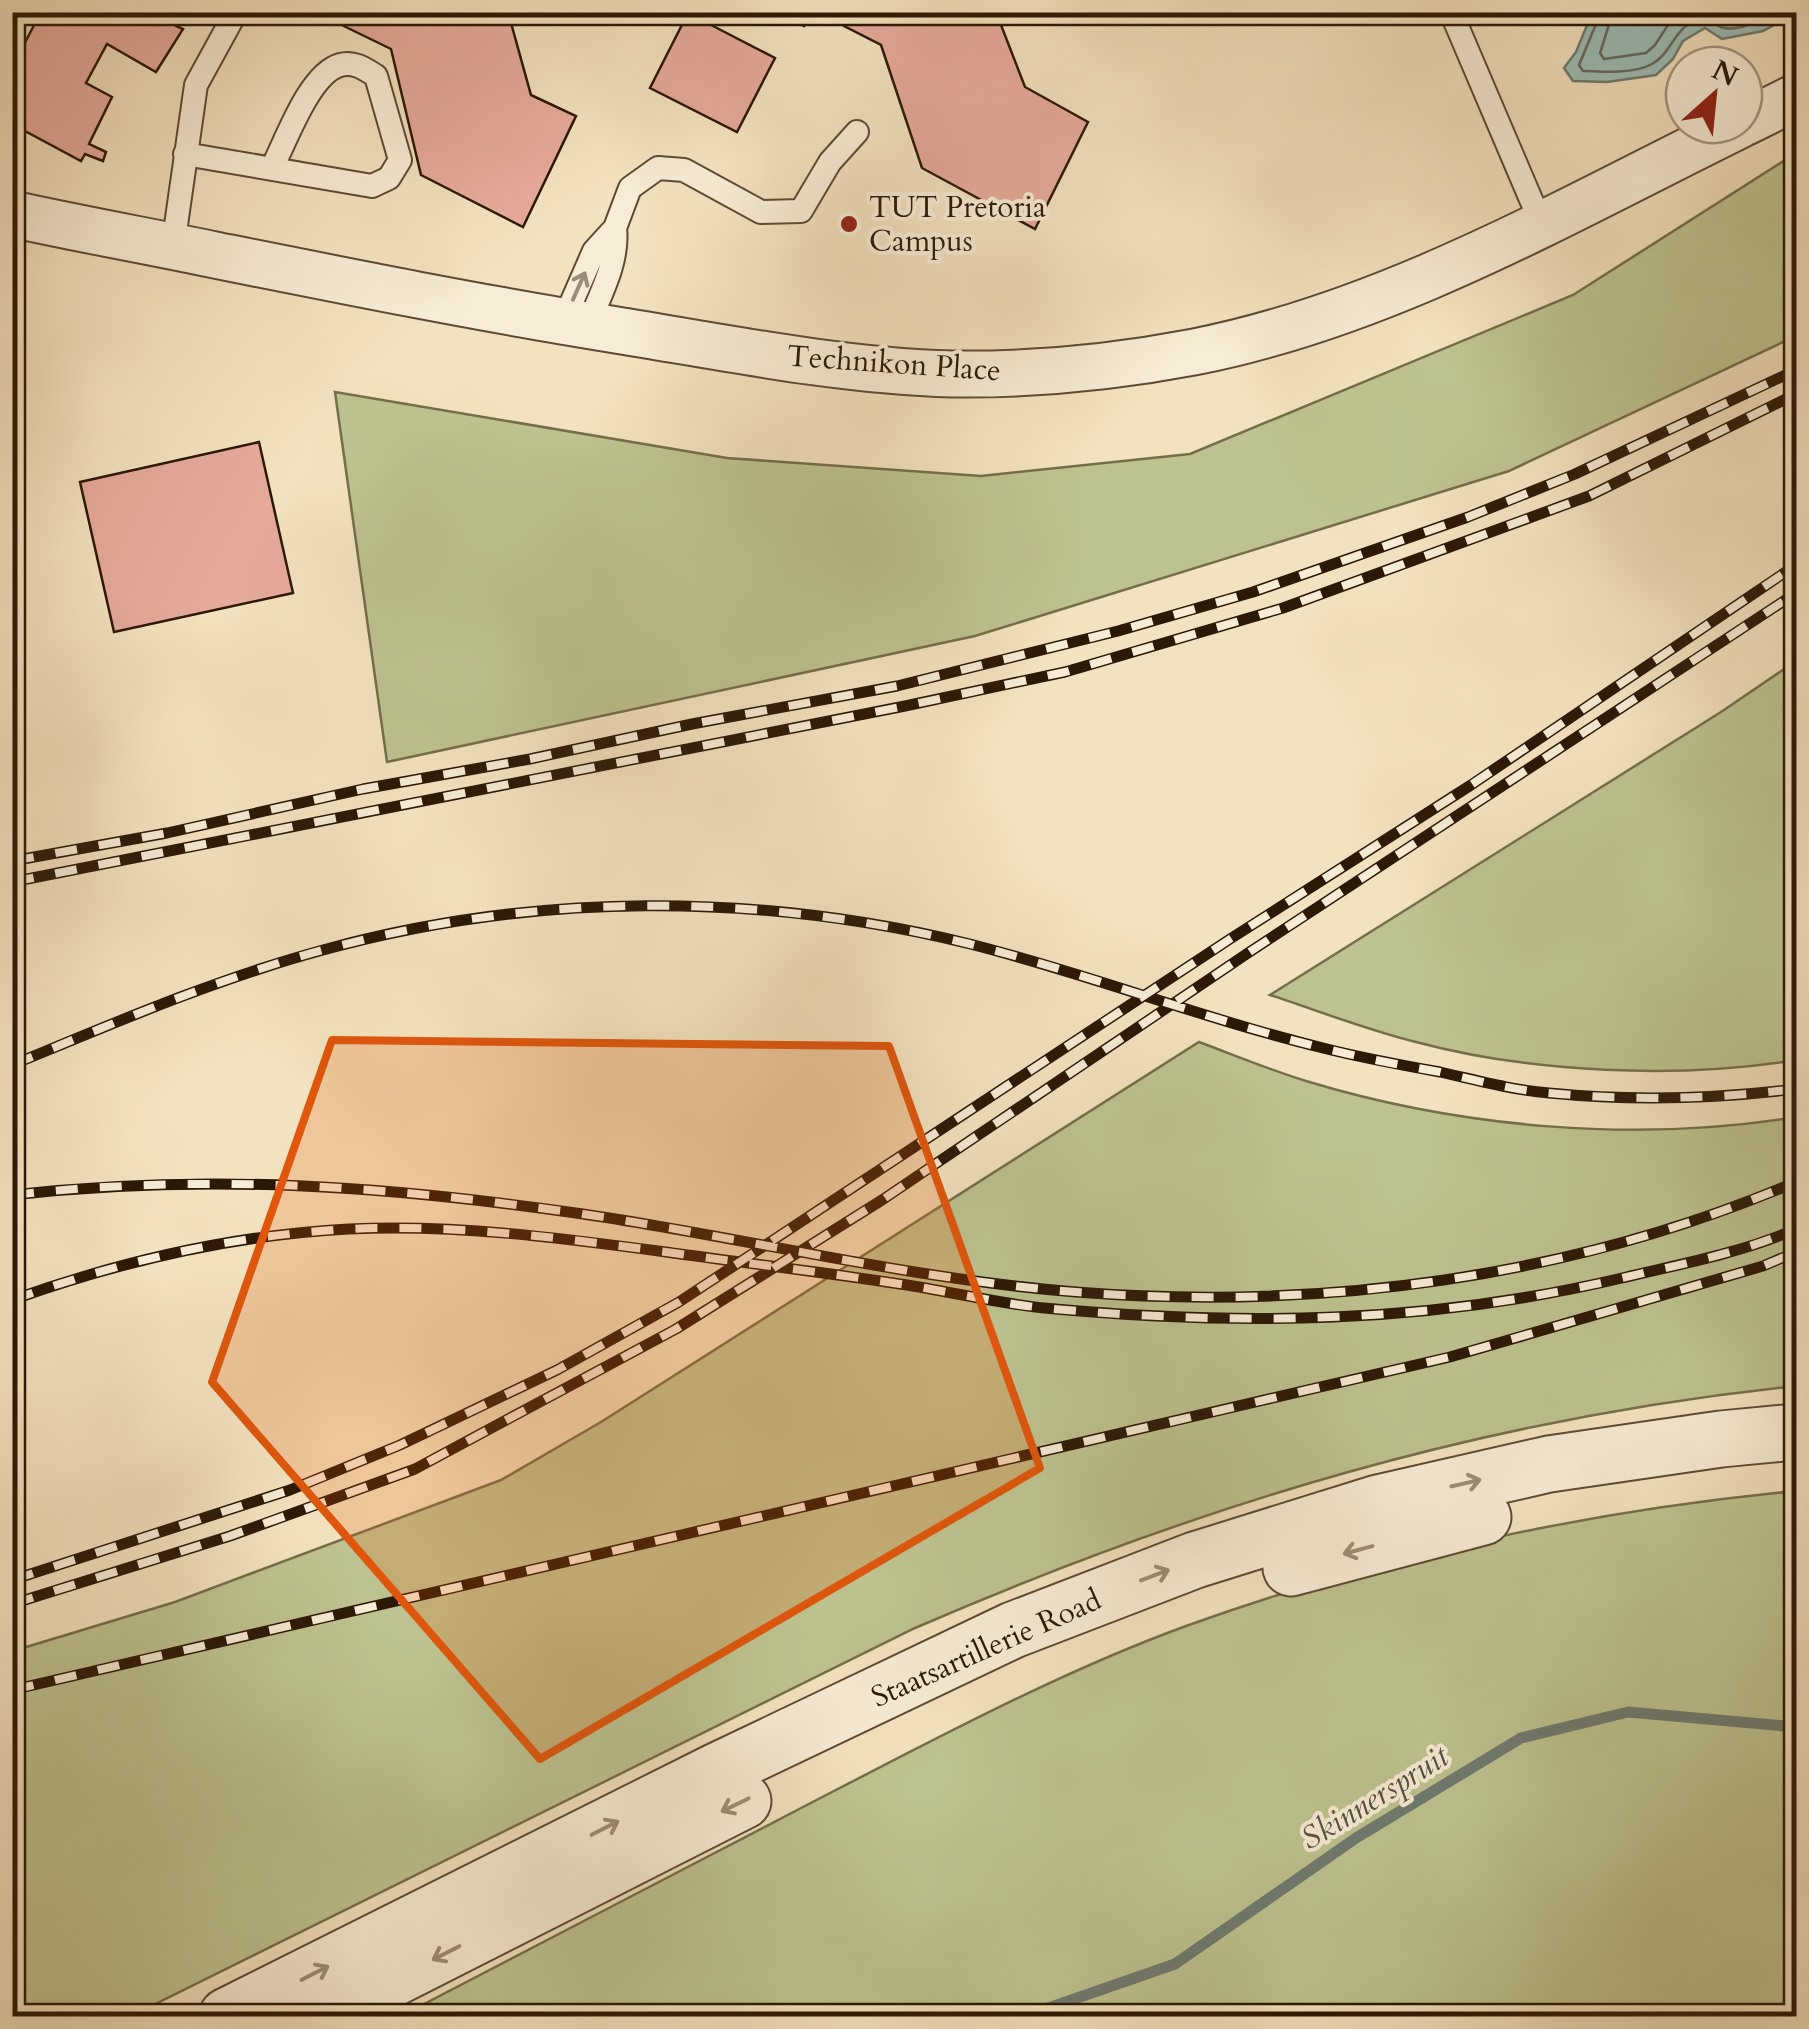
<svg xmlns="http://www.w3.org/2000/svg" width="1809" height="2029" viewBox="0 0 1809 2029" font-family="Cardo,serif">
  <rect width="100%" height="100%" fill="#f3e2bf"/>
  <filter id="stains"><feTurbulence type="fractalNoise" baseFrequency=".002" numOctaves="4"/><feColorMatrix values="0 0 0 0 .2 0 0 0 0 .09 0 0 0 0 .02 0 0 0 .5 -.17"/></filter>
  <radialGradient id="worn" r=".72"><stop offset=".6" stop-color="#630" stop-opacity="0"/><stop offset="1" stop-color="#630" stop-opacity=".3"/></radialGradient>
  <!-- green -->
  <path fill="#bdc390" stroke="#746e4b" stroke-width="2.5" d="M 1796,153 L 1796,336 L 1509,471 L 975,636 L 387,762 L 335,392 L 727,458 L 981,476 L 1190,454 L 1573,295 Z
    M 1796,661 L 1796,1060 C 1678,1079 1532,1073 1416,1042 C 1367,1030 1319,1011 1270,995 L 1721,712 Z
    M 1199,1042 C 1234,1055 1270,1070 1306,1081 C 1461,1128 1636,1143 1796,1117 L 1796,1386 C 1486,1418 1201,1504 915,1628 L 131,2016 L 13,2016 L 13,1651 L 175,1602 L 501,1480 L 601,1422 Z
    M 1796,1491 L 1796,2016 L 401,2016 C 544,1942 687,1867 830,1793 C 947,1733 1063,1671 1186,1626 C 1383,1555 1588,1511 1796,1491 Z"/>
  <!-- water -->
  <path fill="#9cbdb6" stroke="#6f7b70" stroke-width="2.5" d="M 1592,13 L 1592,12 L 1796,13 L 1763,31 L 1722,39 L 1705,28 L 1683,41 L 1673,59 L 1656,75 L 1607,82 L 1573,81 L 1564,68 L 1576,52 Z"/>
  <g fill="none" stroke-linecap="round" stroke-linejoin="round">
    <!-- shore -->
    <path stroke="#646a5e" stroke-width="2.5" d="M 1601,12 L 1579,65 L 1583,71 C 1602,72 1634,74 1652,64 C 1673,53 1675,22 1703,19 C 1713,18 1716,27 1724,28 C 1740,31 1763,20 1776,12
      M 1613,12 L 1600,53 L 1604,59 L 1646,53 L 1655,45 L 1668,25 L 1687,12"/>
    <!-- stream -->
    <path stroke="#6f7b70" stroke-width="11" d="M 1006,2016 L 1034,2013 L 1175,1964 L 1356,1838 L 1521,1738 L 1628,1712 L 1796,1727"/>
  </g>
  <!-- building -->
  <path fill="#e6aa9b" stroke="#2c1806" stroke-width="2.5" d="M 41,12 L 156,12 L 154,16 L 183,29 L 156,72 L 107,44 L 86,83 L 112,97 L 89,144 L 106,152 L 103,161 L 85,154 L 81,161 L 12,124 L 12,46 L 21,50 Z
    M 508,12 L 531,95 L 576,116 L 523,227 L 421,175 L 391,49 L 317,13 Z
    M 778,12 L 811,12 L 804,26 Z
    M 851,12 L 996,12 L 1025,87 L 1088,122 L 1035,229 L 922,168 L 881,45 L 844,26 Z
    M 688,13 L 775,58 L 737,132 L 650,88 Z
    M 259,442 L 293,593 L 114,632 L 80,482 Z"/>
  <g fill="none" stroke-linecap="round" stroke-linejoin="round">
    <defs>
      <path id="service" d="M 1451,12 L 1541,223
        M 185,154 L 372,186 L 389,178 L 400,160 L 376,76 C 365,69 354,61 340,65 C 309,74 286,141 272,168
        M 173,246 L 196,85 L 236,12
        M 563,322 L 594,251 L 615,228 L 630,188 L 658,168 L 684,170 L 761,212 L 801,211 L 830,162 L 857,132
        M 588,325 C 600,295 619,261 615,228"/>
      <path id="minor" d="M 1744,123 L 1796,97
        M 12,214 C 80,229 148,241 215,255 C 345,281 474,307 604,328 C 717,346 838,371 952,374 C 1032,375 1115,367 1194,352 C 1388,314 1565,211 1740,125"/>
      <path id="tertiary" d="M 1291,1568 L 1483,1517
        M 227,2016 L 717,1771 L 1013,1630 L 1195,1560 L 1378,1503 L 1549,1464 L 1721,1439 L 1796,1432
        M 319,2016 L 743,1801"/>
    </defs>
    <!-- service casing -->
    <use href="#service" stroke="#5e4a34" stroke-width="26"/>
    <!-- minor casing -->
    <use href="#minor" stroke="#5e4a34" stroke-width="49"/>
    <!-- tertiary casing -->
    <use href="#tertiary" stroke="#5e4a34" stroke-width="59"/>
    <!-- service -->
    <use href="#service" stroke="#f7ecd5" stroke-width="22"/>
    <!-- minor -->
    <use href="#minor" stroke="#f7ecd5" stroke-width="45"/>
    <!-- tertiary -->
    <use href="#tertiary" stroke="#f7ecd5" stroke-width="55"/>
    <defs>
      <path id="rail" d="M 12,861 L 167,833 L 363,789 L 530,759 L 692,724 L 897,686 L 1118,631 L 1253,592 L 1468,517 L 1575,474 L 1796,370
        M 12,882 L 905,706 L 1065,672 L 1283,608 L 1589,496 L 1796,394
        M 12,1065 C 114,1023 216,979 323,950 C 534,892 758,892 970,944 C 1089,974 1204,1019 1323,1048 C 1362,1058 1401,1065 1440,1072 C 1476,1080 1512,1090 1549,1093 C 1632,1101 1714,1099 1796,1089
        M 12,1195 C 207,1173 389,1186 583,1214 C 747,1238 910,1279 1076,1292 C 1321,1311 1570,1278 1796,1182
        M 12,1300 C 121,1261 234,1235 349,1229 C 456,1224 561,1238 666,1252 C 744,1263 822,1272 900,1284 C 948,1291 996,1303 1044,1308 C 1241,1326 1428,1324 1622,1278 C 1681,1264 1741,1253 1796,1229
        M 12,1580 L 290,1490 L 400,1445 L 557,1370 L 679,1302 L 1230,939 L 1471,785 L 1796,565
        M 12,1604 L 230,1536 L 415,1469 L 676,1329 L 882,1200 L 1251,951 L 1796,593
        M 12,1690 L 1450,1357 L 1763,1266 L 1796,1252"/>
    </defs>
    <!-- rail casing -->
    <use href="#rail" stroke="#2c1806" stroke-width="11"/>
    <!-- rail -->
    <use href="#rail" stroke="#f7ecd5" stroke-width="8" stroke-dasharray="22" stroke-linecap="butt"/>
  </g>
  <!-- one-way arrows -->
  <defs><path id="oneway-shaft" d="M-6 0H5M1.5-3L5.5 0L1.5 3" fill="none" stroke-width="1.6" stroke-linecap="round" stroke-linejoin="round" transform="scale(2.5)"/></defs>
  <g stroke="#9c8d78">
    <use href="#oneway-shaft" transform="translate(579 286) rotate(-66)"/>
    <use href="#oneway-shaft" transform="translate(1466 1483) rotate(-13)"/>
    <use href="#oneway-shaft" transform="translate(1358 1550) rotate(165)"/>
    <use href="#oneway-shaft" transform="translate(1155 1575) rotate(-21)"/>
    <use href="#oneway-shaft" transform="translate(735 1805) rotate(154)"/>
    <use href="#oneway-shaft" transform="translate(605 1828) rotate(-27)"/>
    <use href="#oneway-shaft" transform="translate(446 1953) rotate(153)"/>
    <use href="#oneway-shaft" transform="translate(315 1973) rotate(-27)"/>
  </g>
  <!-- marked area -->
  <path fill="#df560c" fill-opacity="0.2" stroke="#df560c" stroke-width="8" stroke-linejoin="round" d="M 332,1040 L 889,1046 L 1040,1468 L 540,1759 L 212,1382 Z"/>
  <!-- markers -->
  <circle fill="#8f2418" stroke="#f7ecd5" stroke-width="4" cx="849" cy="224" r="10"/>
  <g text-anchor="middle" stroke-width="8" stroke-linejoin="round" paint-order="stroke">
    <!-- poi labels -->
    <g font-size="30" fill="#2c1806" stroke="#f7ecd5" text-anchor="start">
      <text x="869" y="217">TUT Pretoria<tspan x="869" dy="34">Campus</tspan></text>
    </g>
    <!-- street labels -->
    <g font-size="30" fill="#2c1806" stroke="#f7ecd5">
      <text transform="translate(894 363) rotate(4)" y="10">Technikon Place</text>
      <text transform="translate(986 1648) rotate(-24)" y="10">Staatsartillerie Road</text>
    </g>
    <!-- water labels -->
    <g font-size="32" font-style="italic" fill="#535244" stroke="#f7ecd5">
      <text transform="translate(1374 1797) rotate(-32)" y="11">Skinnerspruit</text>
    </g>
  </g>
  <!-- margin -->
  <rect width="1809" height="2029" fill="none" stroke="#f3e2bf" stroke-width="50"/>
  <rect x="15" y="15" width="1779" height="1999" fill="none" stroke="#2c1806" stroke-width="5"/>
  <rect x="25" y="25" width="1759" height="1979" fill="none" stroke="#2c1806" stroke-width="2.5"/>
  <!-- north arrow -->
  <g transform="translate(1714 95) rotate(27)"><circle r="48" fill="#f7ecd5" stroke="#a69782" stroke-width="2.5"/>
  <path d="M0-8L18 38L0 25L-18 38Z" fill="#8f2418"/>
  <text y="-15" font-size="28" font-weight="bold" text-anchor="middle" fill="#2c1806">N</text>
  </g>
  <rect width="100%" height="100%" filter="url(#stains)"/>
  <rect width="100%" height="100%" fill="url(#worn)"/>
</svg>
